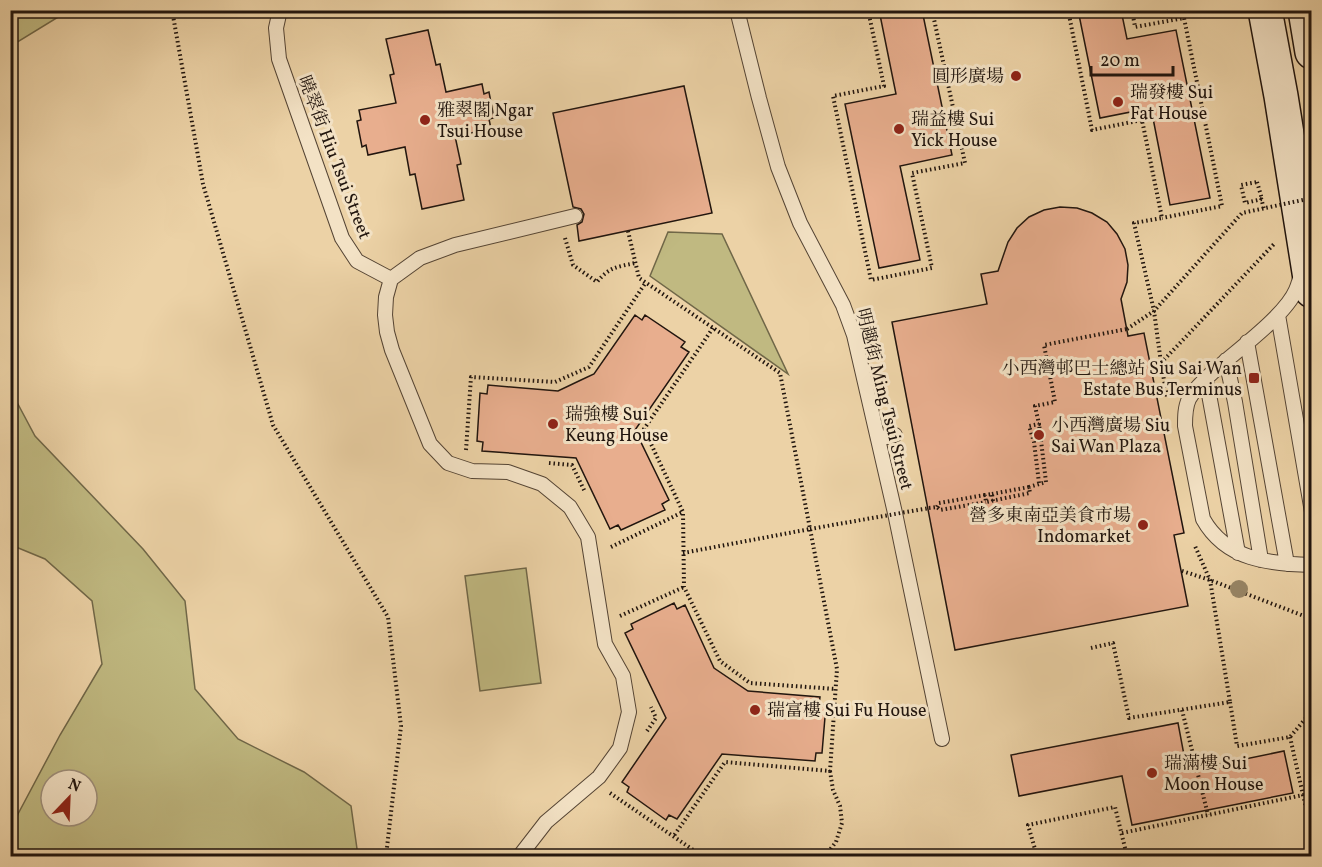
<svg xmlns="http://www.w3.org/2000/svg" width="1322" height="867" viewBox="0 0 1322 867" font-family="Vollkorn,'Noto Serif TC',serif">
  <rect width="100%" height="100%" fill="#ecd2a6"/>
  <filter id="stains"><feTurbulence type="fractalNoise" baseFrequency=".00333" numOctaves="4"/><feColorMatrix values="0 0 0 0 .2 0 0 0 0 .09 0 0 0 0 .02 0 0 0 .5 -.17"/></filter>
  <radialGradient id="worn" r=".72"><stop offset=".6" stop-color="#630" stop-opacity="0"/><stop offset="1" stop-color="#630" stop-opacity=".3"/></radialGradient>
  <!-- green -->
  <path fill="#c0b981" stroke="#706748" stroke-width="1.5" fill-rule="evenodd" d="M 11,10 L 68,10 L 68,11 L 11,46 Z
    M 668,232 L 722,234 L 788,374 L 650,276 Z
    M 11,391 L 35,436 L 143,549 L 185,601 L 195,689 L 238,739 L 304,772 L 351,806 L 358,856 L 11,856 L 11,839 L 18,814 L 60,735 L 102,664 L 92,601 L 45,559 L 11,545 ZM 51,780 L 87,780 L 87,816 L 51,816 Z
    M 526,568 L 541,683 L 480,691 L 465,576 Z"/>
  <!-- building -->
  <path fill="#e8ae8e" stroke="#21150e" stroke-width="1.5" d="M 879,10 L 922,10 L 952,155 L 900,166 L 920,260 L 879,268 L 845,104 L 896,94 Z
    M 1078,10 L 1121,10 L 1127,39 L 1176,30 L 1210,198 L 1170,205 L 1151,108 L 1100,118 Z
    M 428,30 L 436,65 L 440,64 L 446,92 L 482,84 L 484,94 L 489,92 L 494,118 L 489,119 L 491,129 L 455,136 L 461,164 L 457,165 L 464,200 L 422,209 L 415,174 L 410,175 L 405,147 L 368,155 L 366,145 L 362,147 L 357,121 L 361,120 L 359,110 L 396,103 L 390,75 L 394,74 L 386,39 Z
    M 684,86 L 712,213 L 579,241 L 577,225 L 582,222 L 584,214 L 581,209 L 573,207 L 553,113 Z
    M 1060,207 L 1077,208 L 1092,213 L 1107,222 L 1117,234 L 1125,249 L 1128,265 L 1127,282 L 1121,299 L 1128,336 L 1144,333 L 1184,533 L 1174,535 L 1188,606 L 955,650 L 892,322 L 987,304 L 981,274 L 998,271 L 1008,242 L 1017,228 L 1029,217 L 1044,210 Z
    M 635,315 L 642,320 L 645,315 L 685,342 L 681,347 L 689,352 L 635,430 L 669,500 L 662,504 L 665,510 L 621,530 L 618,525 L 610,529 L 576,458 L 482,451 L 483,442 L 477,441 L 480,393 L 487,394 L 488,385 L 558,391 L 581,380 L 594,374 Z
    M 674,603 L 677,609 L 685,605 L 714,668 L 748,691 L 820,697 L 819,705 L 826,705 L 822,753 L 816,753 L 815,761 L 722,754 L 677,819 L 669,815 L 666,820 L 627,792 L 629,787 L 622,782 L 666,718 L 625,633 L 633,629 L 631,624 Z
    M 1178,723 L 1187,771 L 1284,751 L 1293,793 L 1132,825 L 1122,776 L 1019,796 L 1011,755 Z"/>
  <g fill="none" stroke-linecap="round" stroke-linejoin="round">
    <defs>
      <path id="lane" d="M 280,10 L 276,28 L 279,59 L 342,238 L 357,261 L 391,279
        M 737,10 L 759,98 L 778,167 L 800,223 L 843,305 L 854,335 L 895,513 L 942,739
        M 1301,276 C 1299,281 1298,286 1296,290 C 1285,316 1236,351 1214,371 C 1205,379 1195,388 1189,399 C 1185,407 1185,417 1185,426 L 1203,519 C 1226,560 1269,564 1312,565
        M 391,279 L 386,297 L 385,315 L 387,332 L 392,350 L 430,444 L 448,463 L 472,471 L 508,472 L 542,484 L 570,507 L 588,537 L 605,644 L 623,676 L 629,712 L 620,748 L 599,777 L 546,822 L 522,853 L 522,856
        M 391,279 L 420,258 L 455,245 L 575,216
        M 1278,315 L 1312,512
        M 1247,342 L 1287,564
        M 1226,360 L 1235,402 L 1261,560
        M 1206,378 L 1238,553
        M 878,439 L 895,435"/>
      <path id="secondary" d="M 1265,10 L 1281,96 L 1312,291
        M 1305,10 L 1312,52"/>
    </defs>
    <!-- lane casing -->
    <use href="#lane" stroke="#544434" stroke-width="16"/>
    <!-- secondary casing -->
    <use href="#secondary" stroke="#21150e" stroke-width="36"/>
    <!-- path -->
    <path stroke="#21150e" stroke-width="4" stroke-dasharray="1.5 3" stroke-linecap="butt" d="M 172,10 L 203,184 L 273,425 L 388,617 L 401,726 L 386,856
      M 868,10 L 884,86 L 833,96 L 871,280 L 932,268 L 912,173 L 965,163 L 932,10
      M 1068,10 L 1092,130 L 1142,120 L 1162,218 L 1134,223 L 1154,311 L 1161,363 L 1167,397
      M 1132,10 L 1135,27 L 1184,18 L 1222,206 L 1162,218
      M 1257,182 L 1262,199 L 1245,203 L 1241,185 Z
      M 1261,198 L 1264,209
      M 628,231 L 639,278 L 780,373 L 837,669 L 830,771 L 725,762 L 673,837
      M 565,238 L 573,265 L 597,282 C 609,267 617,267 635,263
      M 713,328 L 644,429 L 683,512 L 684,587 L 720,661 L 750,683 L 836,689
      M 1161,363 L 1274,244
      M 466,450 L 471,377 L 555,382 L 589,367 L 646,282
      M 549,463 L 572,465 L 585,492
      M 1039,483 L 1034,442 L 1029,426 L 1039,424 L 1035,406 L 1055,402 L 1044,345 L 1127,329
      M 992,494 L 1029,487
      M 993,501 L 992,494 L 985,495 L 986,502 L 1030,493 L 1029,487 L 1046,482 L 1039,424
      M 937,507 L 939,503 L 985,495
      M 929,508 L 937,507 L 940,510 L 986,502
      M 611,547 L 683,512
      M 683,553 L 810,529
      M 1182,571 L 1210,580 L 1312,619
      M 620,616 L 684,587
      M 1091,648 L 1113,643 L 1129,718 L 1230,702 L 1210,580 L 1195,546
      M 1230,702 L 1237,746 L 1290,737 L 1312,711
      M 1182,710 L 1208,815
      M 647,731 L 656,718 L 651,707
      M 1290,737 L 1303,795
      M 610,793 L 702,856
      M 1122,833 L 1303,795 L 1312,833
      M 825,856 L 836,842 L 842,823 L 840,806 L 833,790 L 830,771
      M 1037,856 L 1028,825 L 1115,807 L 1127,856"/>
    <!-- lane -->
    <use href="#lane" stroke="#f3e2c5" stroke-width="14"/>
    <!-- secondary -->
    <use href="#secondary" stroke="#f3e2c5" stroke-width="33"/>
    <!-- path-bridge -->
    <path stroke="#21150e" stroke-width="4" stroke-dasharray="1.5 3" stroke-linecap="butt" d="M 1127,329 L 1154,311 L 1242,213 L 1312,198
      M 810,529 L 929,508"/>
  </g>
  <!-- trees -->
  <circle fill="#978565" cx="1239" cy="589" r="9"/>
  <!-- markers -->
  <g fill="#8f2418" stroke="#f3e2c5" stroke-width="2">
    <circle cx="1016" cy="76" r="6"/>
    <circle cx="1118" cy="102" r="6"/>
    <circle cx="425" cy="120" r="6"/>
    <circle cx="899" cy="129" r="6"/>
    <rect x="1248" y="372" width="12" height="12" rx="3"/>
    <circle cx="553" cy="424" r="6"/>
    <circle cx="1039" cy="435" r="6"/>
    <circle cx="1143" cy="525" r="6"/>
    <circle cx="755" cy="710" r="6"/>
    <circle cx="1152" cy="773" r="6"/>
  </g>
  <g text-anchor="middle" stroke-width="6" stroke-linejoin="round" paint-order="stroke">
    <!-- poi labels -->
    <g font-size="18" fill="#21150e" stroke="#f3e2c5" text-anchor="start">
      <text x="1004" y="82" text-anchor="end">圓形廣場</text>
      <text x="1130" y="98">瑞發樓 Sui<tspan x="1130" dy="21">Fat House</tspan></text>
      <text x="437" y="116">雅翠閣 Ngar<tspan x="437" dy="21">Tsui House</tspan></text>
      <text x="911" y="125">瑞益樓 Sui<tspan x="911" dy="21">Yick House</tspan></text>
      <text x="1242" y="374" text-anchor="end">小西灣邨巴士總站 Siu Sai Wan<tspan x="1242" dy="21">Estate Bus Terminus</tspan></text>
      <text x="565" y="420">瑞強樓 Sui<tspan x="565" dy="21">Keung House</tspan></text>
      <text x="1051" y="431">小西灣廣場 Siu<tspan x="1051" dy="21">Sai Wan Plaza</tspan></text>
      <text x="1131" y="521" text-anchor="end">營多東南亞美食市場<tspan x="1131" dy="21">Indomarket</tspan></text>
      <text x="767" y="716">瑞富樓 Sui Fu House</text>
      <text x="1164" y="769">瑞滿樓 Sui<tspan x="1164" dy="21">Moon House</tspan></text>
    </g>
    <!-- street labels -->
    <g font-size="18" fill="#21150e" stroke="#f3e2c5">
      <text transform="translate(335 157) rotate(69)" y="6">曉翠街 Hiu Tsui Street</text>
      <text transform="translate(885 399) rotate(76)" y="6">明趣街 Ming Tsui Street</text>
    </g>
  </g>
  <!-- margin -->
  <rect width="1322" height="867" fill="none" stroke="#ecd2a6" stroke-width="36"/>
  <rect x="12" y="12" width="1298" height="843" fill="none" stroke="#21150e" stroke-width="3"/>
  <rect x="18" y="18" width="1286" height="831" fill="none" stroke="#21150e" stroke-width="1.5"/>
  <!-- north arrow -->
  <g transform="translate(69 798) rotate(23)"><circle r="28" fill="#f3e2c5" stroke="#9f907c" stroke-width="1.5"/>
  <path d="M0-4.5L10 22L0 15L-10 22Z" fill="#8f2418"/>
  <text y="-9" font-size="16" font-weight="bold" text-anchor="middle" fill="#21150e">N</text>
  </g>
  <!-- scale -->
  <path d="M1091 66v9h82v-9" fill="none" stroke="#21150e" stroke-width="3"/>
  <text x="1100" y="66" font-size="18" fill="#21150e" stroke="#f3e2c5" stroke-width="4.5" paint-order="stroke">20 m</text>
  <rect width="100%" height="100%" filter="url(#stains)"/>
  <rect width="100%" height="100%" fill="url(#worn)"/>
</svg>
